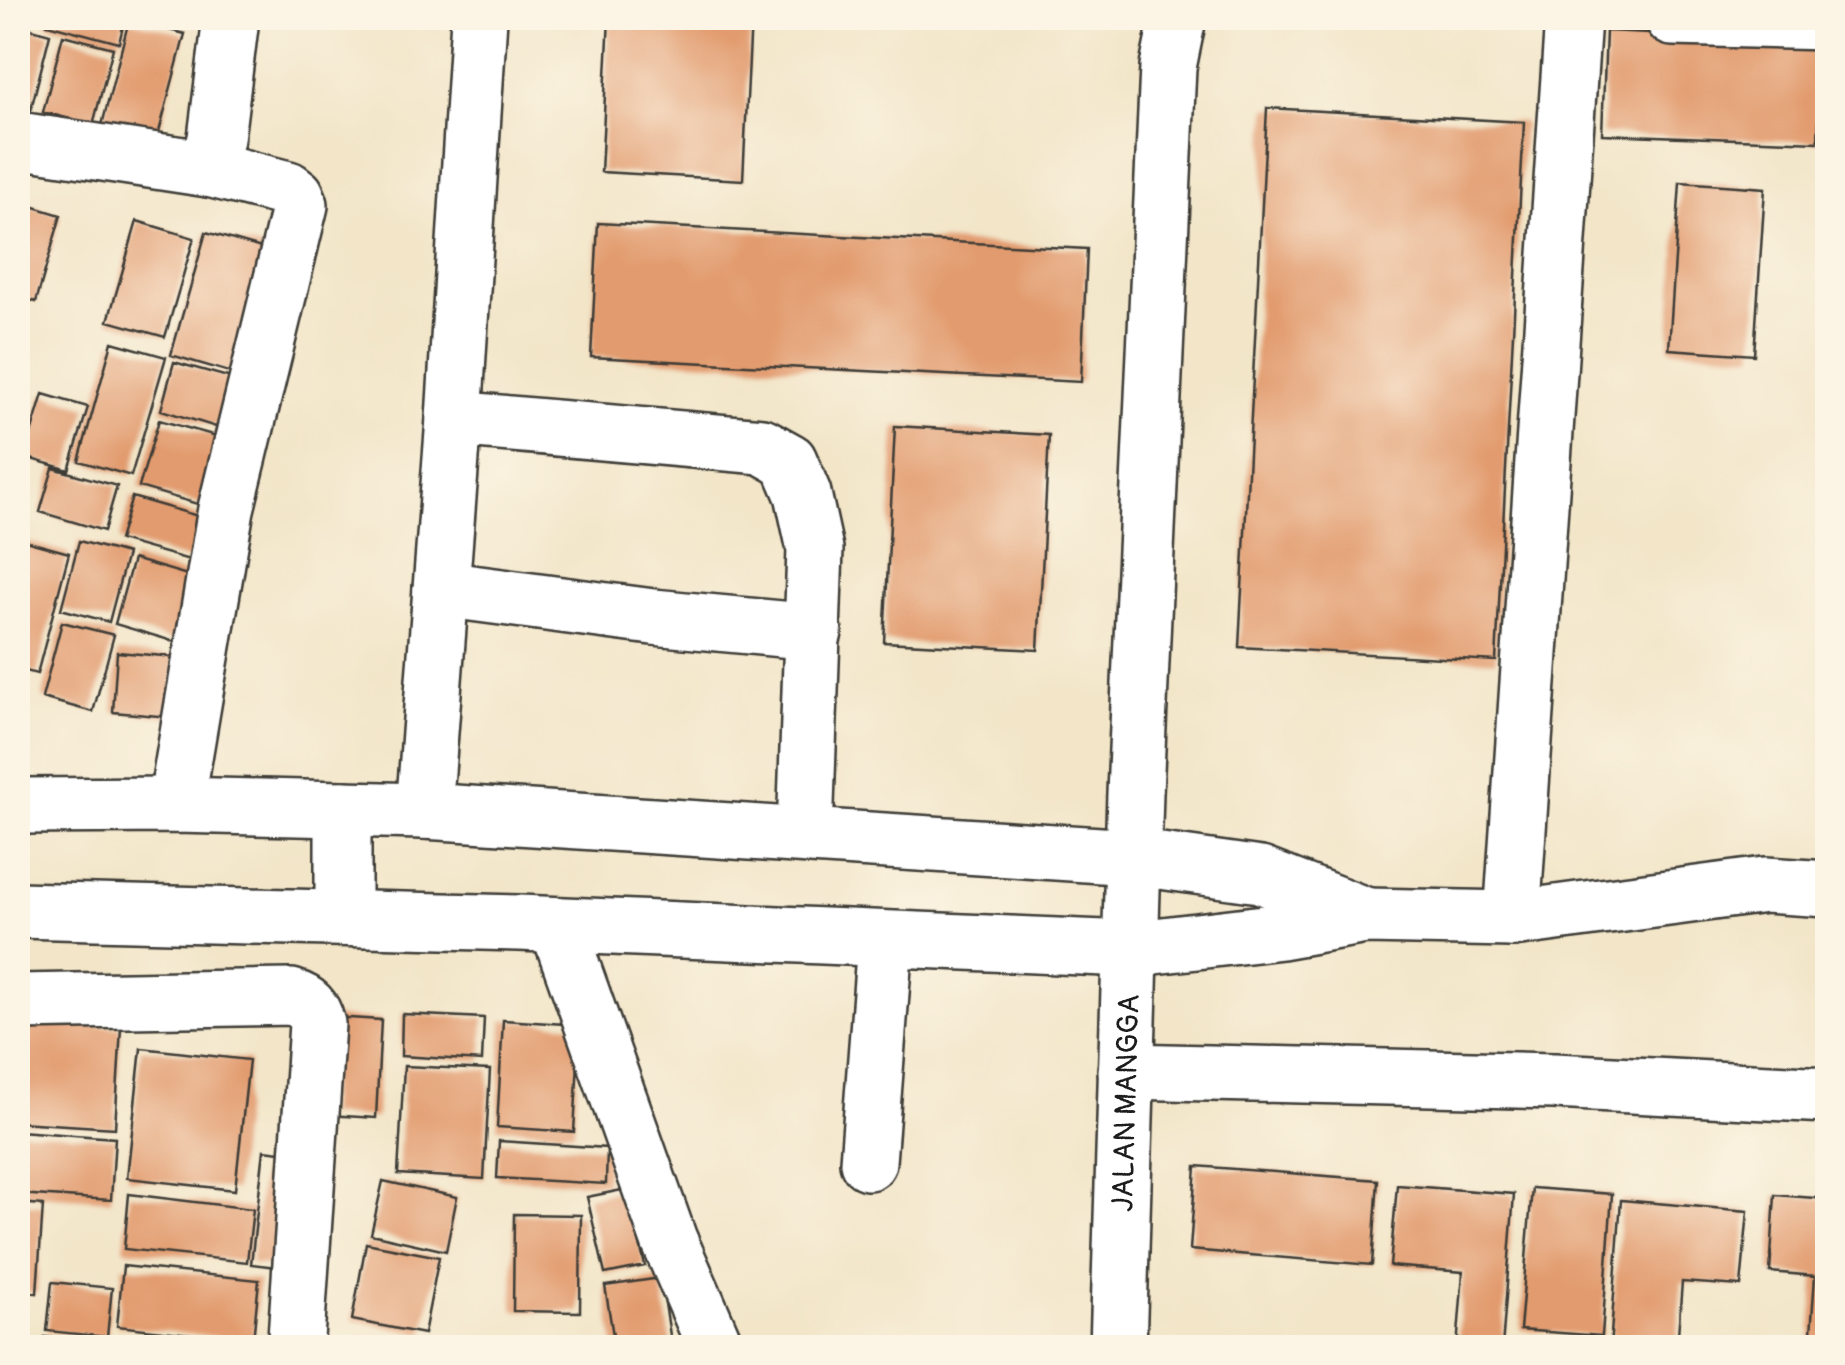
<svg xmlns="http://www.w3.org/2000/svg" width="1845" height="1365" viewBox="0 0 1845 1365" font-family="Pangolin,sans-serif">
  <rect width="100%" height="100%" fill="#fcf5e5"/>
  <filter id="ink" filterUnits="userSpaceOnUse"><feTurbulence type="fractalNoise" baseFrequency=".01" numOctaves="2"/><feDisplacementMap in="SourceGraphic" scale="20" xChannelSelector="R" yChannelSelector="G"/><feConvolveMatrix kernelMatrix="1 2 1 2 8 2 1 2 1" color-interpolation-filters="sRGB"/></filter>
  <filter id="wash" filterUnits="userSpaceOnUse"><feTurbulence type="fractalNoise" baseFrequency=".0048" numOctaves="4" result="noise"/><feDisplacementMap in="SourceGraphic" scale="40" xChannelSelector="R" yChannelSelector="G"/><feGaussianBlur stdDeviation="2.25" result="paint"/><feColorMatrix in="noise" values="0 0 0 0 0 0 0 0 0 0 0 0 0 0 0 0 0 1.4 0 .05"/><feComposite in="paint" operator="in"/></filter>
  <g filter="url(#wash)">
    <rect width="100%" height="100%" fill="#f2e5c8"/>
    <g id="blocks">
      <!-- building -->
      <path fill="#e29b6e" d="M 49,18 L 125,18 L 119,43 L 47,24 Z
        M 609,18 L 751,18 L 743,180 L 601,172 Z
        M 129,20 L 185,34 L 156,143 L 101,129 Z
        M 18,25 L 50,34 L 27,125 L 18,123 Z
        M 1606,31 L 1822,41 L 1818,142 L 1602,134 Z
        M 63,35 L 113,48 L 93,125 L 43,112 Z
        M 1267,108 L 1524,122 L 1496,661 L 1239,647 Z
        M 1680,182 L 1765,188 L 1754,355 L 1669,349 Z
        M 18,202 L 61,215 L 36,302 L 18,297 Z
        M 137,221 L 194,238 L 165,337 L 108,321 Z
        M 598,223 L 1087,249 L 1081,382 L 591,357 Z
        M 206,232 L 279,253 L 243,376 L 171,355 Z
        M 112,342 L 166,357 L 131,476 L 79,461 Z
        M 174,362 L 246,382 L 232,432 L 161,410 Z
        M 43,394 L 88,407 L 69,470 L 24,457 Z
        M 159,420 L 231,440 L 211,508 L 139,487 Z
        M 895,426 L 1049,435 L 1038,650 L 884,642 Z
        M 53,468 L 117,486 L 104,531 L 40,512 Z
        M 132,497 L 219,522 L 207,565 L 119,540 Z
        M 18,539 L 69,553 L 37,674 L 18,669 Z
        M 79,541 L 127,554 L 109,622 L 61,609 Z
        M 133,559 L 208,581 L 189,646 L 115,624 Z
        M 62,622 L 114,635 L 93,712 L 42,698 Z
        M 117,652 L 175,657 L 170,717 L 113,712 Z
        M 402,1014 L 484,1018 L 482,1061 L 401,1056 Z
        M 333,1017 L 381,1020 L 376,1118 L 328,1115 Z
        M 22,1020 L 121,1027 L 115,1128 L 18,1122 Z
        M 503,1020 L 580,1025 L 574,1132 L 497,1127 Z
        M 141,1048 L 249,1060 L 235,1190 L 127,1178 Z
        M 404,1066 L 490,1070 L 484,1179 L 398,1174 Z
        M 18,1131 L 115,1138 L 111,1200 L 18,1194 Z
        M 499,1141 L 607,1148 L 606,1184 L 497,1178 Z
        M 264,1150 L 306,1155 L 294,1269 L 251,1264 Z
        M 1196,1166 L 1378,1180 L 1372,1265 L 1190,1250 Z
        M 383,1181 L 457,1197 L 446,1251 L 371,1234 Z
        M 1397,1185 L 1514,1194 L 1502,1348 L 1457,1348 L 1463,1272 L 1390,1266 Z
        M 1532,1188 L 1612,1194 L 1602,1336 L 1520,1330 Z
        M 627,1189 L 645,1266 L 605,1274 L 587,1197 Z
        M 129,1194 L 253,1209 L 247,1262 L 124,1249 Z
        M 1775,1195 L 1828,1199 L 1828,1348 L 1810,1348 L 1815,1276 L 1770,1272 Z
        M 1621,1200 L 1748,1211 L 1741,1286 L 1682,1282 L 1677,1348 L 1610,1348 Z
        M 18,1203 L 43,1205 L 37,1293 L 18,1291 Z
        M 514,1214 L 581,1215 L 580,1312 L 513,1311 Z
        M 366,1243 L 439,1257 L 424,1334 L 352,1320 Z
        M 123,1266 L 259,1280 L 253,1341 L 117,1326 Z
        M 661,1278 L 672,1348 L 615,1348 L 605,1286 Z
        M 52,1282 L 112,1288 L 107,1337 L 47,1331 Z
        M 45,1337 L 115,1345 L 115,1348 L 44,1348 Z"/>
    </g>
  </g>
  <g filter="url(#ink)">
    <use href="#blocks" fill-opacity="0" stroke="#3c3a36" stroke-width="2.5"/>
    <g fill="none" stroke-linecap="round" stroke-linejoin="round">
      <defs>
        <g id="minor">
          <path d="M 1673,18 L 1828,22"/>
          <path d="M 18,140 L 209,169 L 288,189 L 296,195 L 300,205 L 226,509 L 176,805"/>
          <path d="M 209,169 L 216,138 L 231,18"/>
          <path d="M 454,419 L 762,446 L 789,461 L 803,494 L 815,549 L 805,834"/>
          <path d="M 441,589 L 653,617 L 814,632"/>
          <path d="M 18,806 L 176,805 L 424,811 L 1132,857 L 1260,875 L 1364,915"/>
          <path d="M 343,809 L 343,918"/>
          <path d="M 424,811 L 454,419 L 479,18"/>
          <path d="M 18,910 L 519,923 L 1129,949 L 1281,931 L 1366,916 L 1512,919 L 1765,885 L 1828,889"/>
          <path d="M 1512,919 L 1573,18"/>
          <path d="M 558,927 L 669,1240 L 716,1348"/>
          <path d="M 18,1002 L 291,997 C 307,1002 313,1008 317,1024 L 296,1338 L 298,1348"/>
          <path d="M 1126,1071 L 1554,1081 L 1828,1095"/>
          <path d="M 868,1162 L 885,941"/>
          <path id="s1" d="M 1118,1348 L 1135,793 L 1168,67 L 1178,18"/>
        </g>
      </defs>
      <!-- minor casing -->
      <use href="#minor" stroke="#3c3a36" stroke-width="60"/>
      <!-- minor -->
      <use href="#minor" stroke="#fff" stroke-width="55"/>
    </g>
  </g>
  <g text-anchor="middle" stroke-width="8" stroke-linejoin="round" paint-order="stroke">
    <!-- street labels -->
    <g font-size="30" fill="#1c1c1c" stroke="#fcf5e5">
      <text dy="10" stroke="none"><textPath href="#s1" startOffset="245">JALAN MANGGA</textPath></text>
    </g>
  </g>
  <!-- margin -->
  <rect width="1845" height="1365" fill="none" stroke="#fcf5e5" stroke-width="60"/>
</svg>
